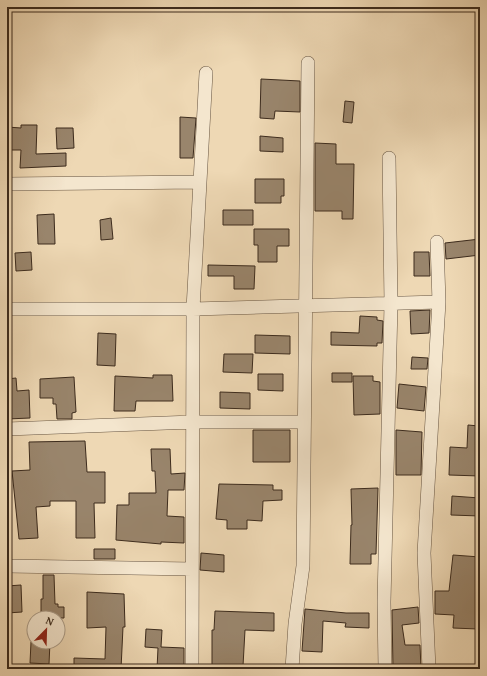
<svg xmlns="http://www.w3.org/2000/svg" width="487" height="676" viewBox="0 0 487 676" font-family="'Gentium Book Plus',serif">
  <rect width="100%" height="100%" fill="#eed8b4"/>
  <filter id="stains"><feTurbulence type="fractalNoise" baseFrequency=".005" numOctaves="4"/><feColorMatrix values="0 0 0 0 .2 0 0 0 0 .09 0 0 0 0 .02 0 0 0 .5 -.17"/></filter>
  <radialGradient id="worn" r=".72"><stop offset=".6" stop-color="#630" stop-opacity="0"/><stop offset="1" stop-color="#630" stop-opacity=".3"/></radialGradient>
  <!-- building -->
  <path fill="#99856c" stroke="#3c2b1d" d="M 261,79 L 300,81 L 300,112 L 275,111 L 274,119 L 260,118 Z
    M 345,101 L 354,102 L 352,123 L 343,122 Z
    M 180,117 L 196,118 L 193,158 L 180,158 Z
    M 21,125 L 37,125 L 36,154 L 66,153 L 66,166 L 20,168 L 21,150 L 7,150 L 7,127 L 21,128 Z
    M 56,128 L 73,128 L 74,148 L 57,149 Z
    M 260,136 L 283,138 L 283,152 L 260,151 Z
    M 315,143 L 336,144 L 336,164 L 354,164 L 353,219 L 342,219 L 342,211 L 315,211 Z
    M 255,179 L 284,179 L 284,196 L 281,196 L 281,203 L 255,203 Z
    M 223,210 L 253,210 L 253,225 L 223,225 Z
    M 54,214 L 55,244 L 38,244 L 37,215 Z
    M 111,218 L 113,239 L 101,240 L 100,220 Z
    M 254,229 L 289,229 L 289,246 L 277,246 L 277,262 L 258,262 L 258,245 L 254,245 Z
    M 480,239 L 480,255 L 446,259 L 445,243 Z
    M 31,252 L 32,270 L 16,271 L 15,253 Z
    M 414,252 L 429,252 L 430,276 L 414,276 Z
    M 208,265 L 255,266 L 254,289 L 234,289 L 234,276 L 208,276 Z
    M 430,310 L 429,333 L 411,334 L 410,311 Z
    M 360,316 L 377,317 L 377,320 L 383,321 L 382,343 L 377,343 L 377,346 L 331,345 L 331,332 L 359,333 Z
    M 98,333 L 116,334 L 115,366 L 97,365 Z
    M 255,335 L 290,336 L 290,354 L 255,353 Z
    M 224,354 L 253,354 L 252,373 L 223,372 Z
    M 412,357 L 428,358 L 427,369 L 411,369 Z
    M 332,373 L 352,373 L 352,382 L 332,382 Z
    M 258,374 L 283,374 L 283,391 L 258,390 Z
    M 153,375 L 172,375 L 173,401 L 136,401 L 135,411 L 114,411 L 115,376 L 153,378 Z
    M 353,376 L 373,376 L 373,381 L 380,382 L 380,414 L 354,415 Z
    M 74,377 L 76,412 L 72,413 L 72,419 L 57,419 L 56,404 L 53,404 L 53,398 L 40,398 L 40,379 Z
    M 16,378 L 17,391 L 29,390 L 30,418 L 7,419 L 7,379 Z
    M 399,384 L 426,387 L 424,411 L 397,408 Z
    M 220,392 L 250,393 L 250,409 L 220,408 Z
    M 468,425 L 479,426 L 480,476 L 449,475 L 450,447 L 467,448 Z
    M 253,430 L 290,430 L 290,462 L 253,462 Z
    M 396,430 L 422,432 L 421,475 L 396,475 Z
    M 85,441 L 87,472 L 105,472 L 105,503 L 94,503 L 95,538 L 76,538 L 76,501 L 50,501 L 50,506 L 36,507 L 38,538 L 19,539 L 12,471 L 30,470 L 29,442 Z
    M 151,449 L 170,449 L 171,474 L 185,473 L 184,490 L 168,490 L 167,516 L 184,517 L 184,543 L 161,542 L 161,544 L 116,540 L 117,505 L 129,505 L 129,493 L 156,493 L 155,471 L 152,471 Z
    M 219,484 L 273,485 L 273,490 L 282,490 L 282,500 L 263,501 L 262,521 L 247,520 L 247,529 L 227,529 L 227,520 L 216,519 Z
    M 378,488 L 376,554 L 371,554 L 371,564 L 350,564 L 351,525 L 352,525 L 351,489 Z
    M 452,496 L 480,498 L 480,516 L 451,515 Z
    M 94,549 L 115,549 L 115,559 L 94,559 Z
    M 201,553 L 224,555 L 224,572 L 200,570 Z
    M 453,555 L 480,557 L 478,602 L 480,602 L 480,614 L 479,614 L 478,629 L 453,628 L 454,615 L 435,614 L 435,591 L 449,591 Z
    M 43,575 L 54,575 L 55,604 L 58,604 L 58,607 L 64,607 L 64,618 L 41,618 L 41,599 L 43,599 Z
    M 21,585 L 22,612 L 7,613 L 7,586 Z
    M 87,592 L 124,594 L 125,627 L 123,627 L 121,669 L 74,669 L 74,658 L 105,659 L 106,627 L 87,628 Z
    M 418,607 L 419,623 L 402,625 L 405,645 L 420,645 L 421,669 L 393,669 L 392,610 Z
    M 305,609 L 346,613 L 369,613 L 369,628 L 345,627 L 346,623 L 323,621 L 322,652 L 302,651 Z
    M 215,611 L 274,613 L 274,631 L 245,630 L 243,666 L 212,666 L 212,630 L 214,630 Z
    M 146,629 L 162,630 L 161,647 L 184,648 L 184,667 L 157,669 L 158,648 L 145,647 Z
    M 31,642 L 50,642 L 49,664 L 30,663 Z"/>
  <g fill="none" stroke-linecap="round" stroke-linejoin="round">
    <defs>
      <path id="minor" d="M 7,184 L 199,182
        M 7,309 L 193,309 L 439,302
        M 7,429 L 193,422 L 304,422
        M 7,566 L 192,569
        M 192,669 L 193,309 L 206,73
        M 292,669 L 295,624 L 303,566 L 308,63
        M 385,669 L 384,602 L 391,304 L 389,158
        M 429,669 L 424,553 L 439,302 L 437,242"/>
    </defs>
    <!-- minor casing -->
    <use href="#minor" stroke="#685643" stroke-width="14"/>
    <!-- minor -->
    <use href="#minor" stroke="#f4e6ce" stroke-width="13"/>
  </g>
  <!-- margin -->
  <rect width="487" height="676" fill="none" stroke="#eed8b4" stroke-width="24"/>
  <rect x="8" y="8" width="471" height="660" fill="none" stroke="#3c2b1d" stroke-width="2"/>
  <rect x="12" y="12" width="463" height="652" fill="none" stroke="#3c2b1d"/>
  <!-- north arrow -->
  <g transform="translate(46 630) rotate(23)"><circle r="19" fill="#f4e6ce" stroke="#aa9b87"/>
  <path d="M0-3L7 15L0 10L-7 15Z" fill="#8f2418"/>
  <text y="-6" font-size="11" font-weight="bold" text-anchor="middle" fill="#3c2b1d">N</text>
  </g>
  <rect width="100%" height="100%" filter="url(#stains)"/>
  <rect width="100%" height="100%" fill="url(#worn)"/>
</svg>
